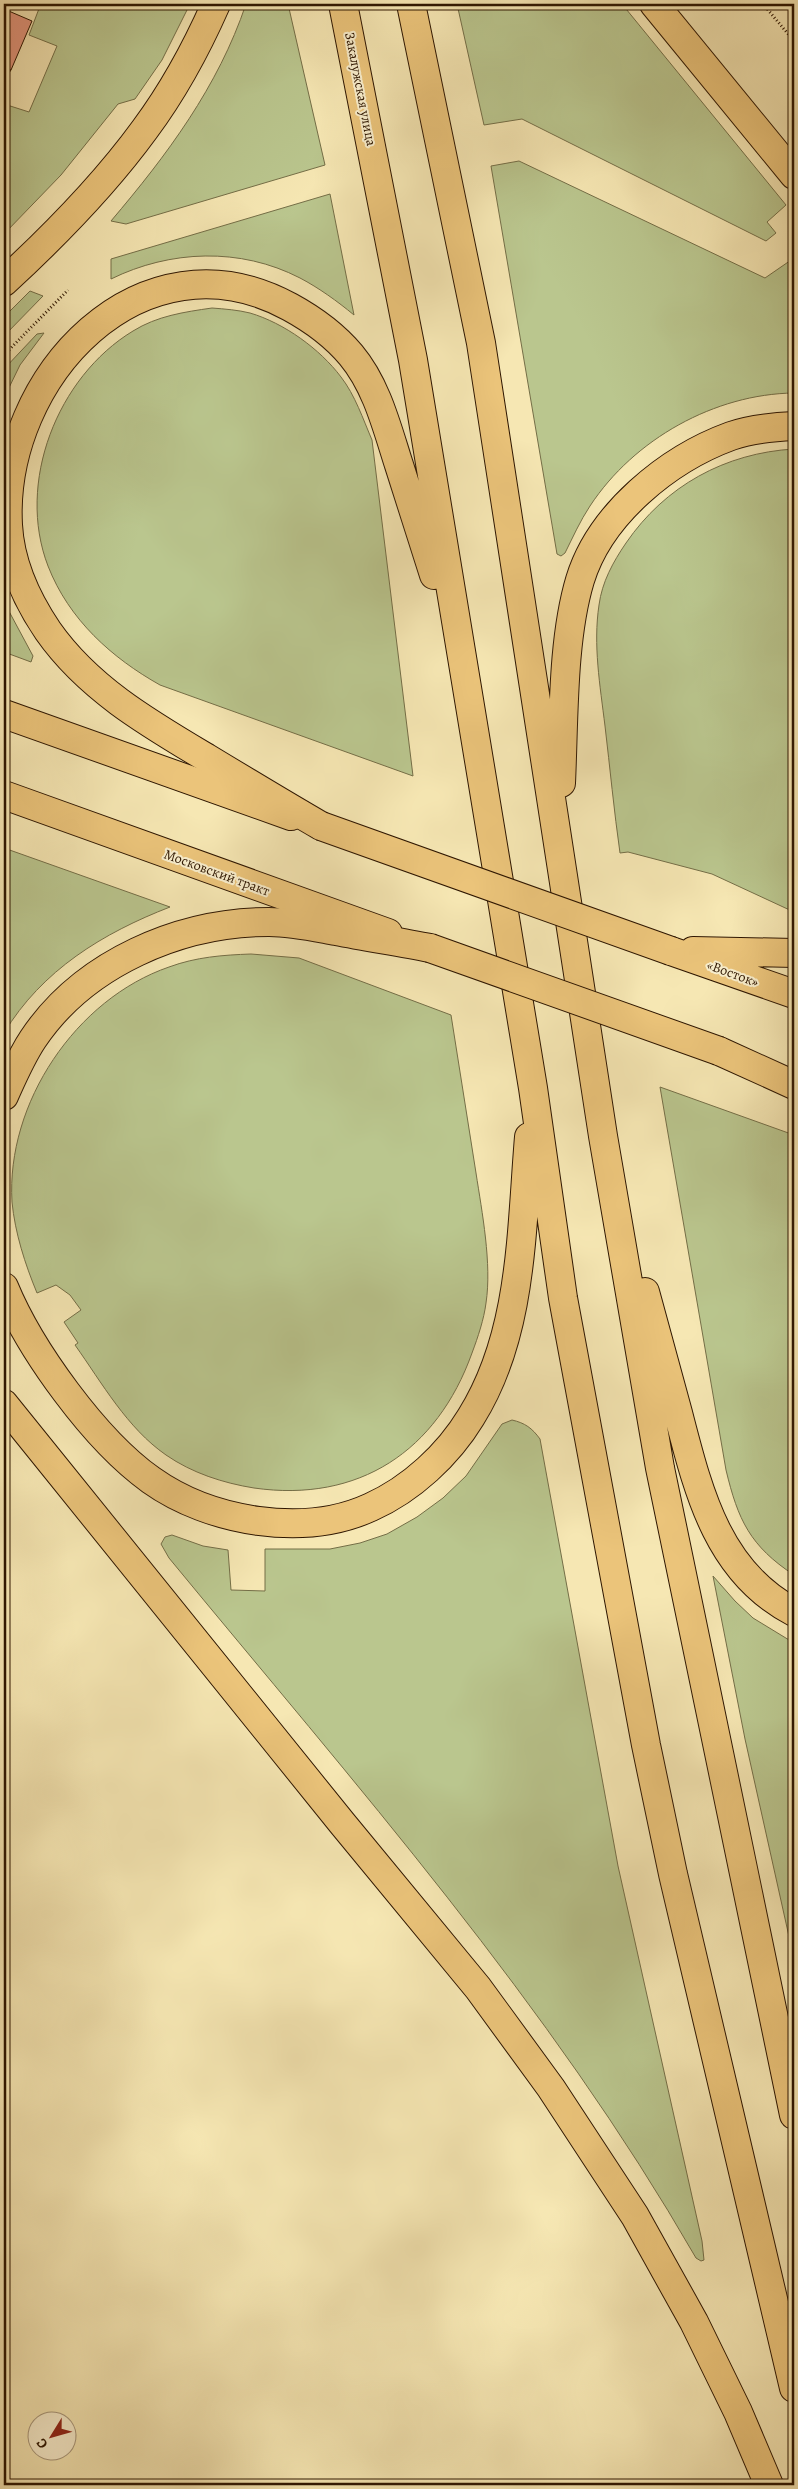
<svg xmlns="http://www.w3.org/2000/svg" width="798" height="2489" viewBox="0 0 798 2489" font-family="Alegreya,serif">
  <rect width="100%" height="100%" fill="#f6e7b3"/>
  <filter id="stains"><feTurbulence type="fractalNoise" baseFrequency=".004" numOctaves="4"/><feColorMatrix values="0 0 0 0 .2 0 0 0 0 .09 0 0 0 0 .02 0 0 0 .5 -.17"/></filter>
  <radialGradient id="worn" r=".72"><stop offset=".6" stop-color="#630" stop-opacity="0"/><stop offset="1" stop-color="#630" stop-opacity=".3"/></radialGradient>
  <!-- green -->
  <path fill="#bac68e" stroke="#746e47" d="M 36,4 L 190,4 L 162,60 L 135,99 L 118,104 L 61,175 L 4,234 L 4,104 L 29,112 L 57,46 L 29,35 L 40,6 Z
    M 246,4 L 288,4 L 325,165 L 126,224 L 111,221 C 167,155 218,87 246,4 Z
    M 457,4 L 622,4 L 786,205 L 767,222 L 776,233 L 766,241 L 522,119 L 484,125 Z
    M 519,161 L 765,278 L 794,258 L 794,393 C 715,394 634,439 590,506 C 580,521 573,537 565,553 L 561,556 L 557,554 L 491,166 Z
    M 330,194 L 354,315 C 337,301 319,288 300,278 C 240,247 170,250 111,279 L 111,259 Z
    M 30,291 L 43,296 L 4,336 L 4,317 Z
    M 212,308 C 225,309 238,310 250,313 C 284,323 320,349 341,377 C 355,395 363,419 372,440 L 413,776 L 160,685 C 112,658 69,620 48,566 C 16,483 57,377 133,331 C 157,316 184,312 212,308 Z
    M 44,333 L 20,365 L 4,398 L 4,369 L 37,334 Z
    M 794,449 L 794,912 L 712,874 L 628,852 L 620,853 C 614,811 610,768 605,726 C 600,685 593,645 599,605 C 602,582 613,562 626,543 C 665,486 725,453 794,449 Z
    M 4,602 L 33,656 L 31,662 L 4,652 Z
    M 4,848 L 170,907 C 103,933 42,970 4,1033 Z
    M 251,954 L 299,958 L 451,1015 C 459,1068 468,1120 476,1173 C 482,1212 492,1264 486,1303 C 484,1319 478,1337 472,1353 C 437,1451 359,1503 254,1488 C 223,1483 192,1473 166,1455 C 127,1428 102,1383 75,1345 L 78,1343 L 64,1322 L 81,1310 L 70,1295 L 56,1285 L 37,1293 C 25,1264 15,1233 12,1202 C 6,1103 76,999 169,967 C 196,957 223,955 251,954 Z
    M 660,1087 L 794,1135 L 794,1575 C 750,1546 738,1520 726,1470 Z
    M 512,1420 C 525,1423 532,1428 540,1439 L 618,1866 L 702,2241 L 704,2260 L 701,2261 L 696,2258 C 550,2004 354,1783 169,1558 L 161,1544 L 165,1537 L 172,1535 L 203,1546 L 228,1550 L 231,1590 L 265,1591 L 265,1549 L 330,1549 L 360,1543 L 387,1534 L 417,1517 L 443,1498 L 466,1476 L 502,1424 Z
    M 713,1576 L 735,1601 L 753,1618 L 794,1643 L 794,1959 L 745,1739 Z"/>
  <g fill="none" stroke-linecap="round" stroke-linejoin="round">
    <defs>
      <path id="primary" d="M 4,282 C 54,236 105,184 145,129 C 174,90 197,47 216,4
        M 4,714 L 291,816
        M 4,795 L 388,933
        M 4,1404 L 342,1823 L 478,1988 L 551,2088 L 635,2216 L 694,2322 L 738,2412 L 769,2485"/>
      <path id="highway" d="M 343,4 L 413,360 L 533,1088 L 563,1298 L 646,1745 L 673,1874 L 794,2388
        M 411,4 L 481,343 L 603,1136 L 660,1468 L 794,2115
        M 654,4 L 794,175
        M 561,783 C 564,720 562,640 580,580 C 600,514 668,459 731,436 C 751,429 773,427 794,426
        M 321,826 C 283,804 245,781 207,758 C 148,723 88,688 48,631 C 27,600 10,562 8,525 C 0,377 142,226 290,307 C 312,319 335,336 351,355 C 377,386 387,428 399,465 C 411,502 422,538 434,575
        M 671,951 L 794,994
        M 693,951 L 794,953
        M 719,1051 L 794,1085
        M 4,1096 C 13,1076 21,1057 33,1039 C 84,963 180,922 269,922 C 292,922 314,927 336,931 C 367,937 399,942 430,948
        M 4,1287 C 30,1350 95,1440 151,1480 C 210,1522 304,1538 371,1507 C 411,1489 448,1455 471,1417 C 523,1334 521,1231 529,1137
        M 645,1292 C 656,1332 667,1373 678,1413 C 698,1490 717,1572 794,1612"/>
    </defs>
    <!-- primary casing -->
    <use href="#primary" stroke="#2e1600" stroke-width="30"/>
    <!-- highway casing -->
    <use href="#highway" stroke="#2e1600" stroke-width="30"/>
    <!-- path -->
    <path stroke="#2e1600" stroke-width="3" stroke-dasharray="1 2.5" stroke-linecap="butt" d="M 763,4 L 794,41
      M 4,355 L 68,290"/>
    <!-- primary -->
    <use href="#primary" stroke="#ebc47a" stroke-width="28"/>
    <!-- highway -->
    <use href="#highway" stroke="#ebc47a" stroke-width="28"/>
    <defs>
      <path id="highway-bridge" d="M 321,826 L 671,951
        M 430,948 L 719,1051"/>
    </defs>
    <!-- highway-bridge casing -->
    <use href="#highway-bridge" stroke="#2e1600" stroke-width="30" stroke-linecap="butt"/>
    <!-- highway-bridge -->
    <use href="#highway-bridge" stroke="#ebc47a" stroke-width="28"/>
  </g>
  <!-- shaded-wall -->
  <path fill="#a06a58" stroke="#2e1600" d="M 4,67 L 11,70 L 6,77 L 4,76 Z"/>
  <!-- building -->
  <path fill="#e5977e" stroke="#2e1600" d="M 4,9 L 32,21 L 11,70 L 4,67 Z"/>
  <g text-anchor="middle" stroke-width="4" stroke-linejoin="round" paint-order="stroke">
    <!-- street labels -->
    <g font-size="14" fill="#2e1600" stroke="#f9efce">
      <text transform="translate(361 89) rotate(79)" y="5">Закалужская улица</text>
      <text transform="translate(217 872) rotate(20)" y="5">Московский тракт</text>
      <text transform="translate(733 973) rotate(20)" y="5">«Восток»</text>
    </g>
  </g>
  <!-- margin -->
  <rect width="798" height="2489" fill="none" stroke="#f6e7b3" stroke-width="20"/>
  <rect x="5" y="5" width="788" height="2479" fill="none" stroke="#2e1600" stroke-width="2.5"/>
  <rect x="10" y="10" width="778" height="2469" fill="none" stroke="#2e1600"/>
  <!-- north arrow -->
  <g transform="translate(52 2436) rotate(233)"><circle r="24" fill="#f9efce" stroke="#a8987c"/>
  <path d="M0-4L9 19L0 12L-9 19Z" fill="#8f2418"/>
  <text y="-8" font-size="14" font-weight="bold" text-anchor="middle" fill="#2e1600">С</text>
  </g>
  <rect width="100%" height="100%" filter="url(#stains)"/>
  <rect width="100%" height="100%" fill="url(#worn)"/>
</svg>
